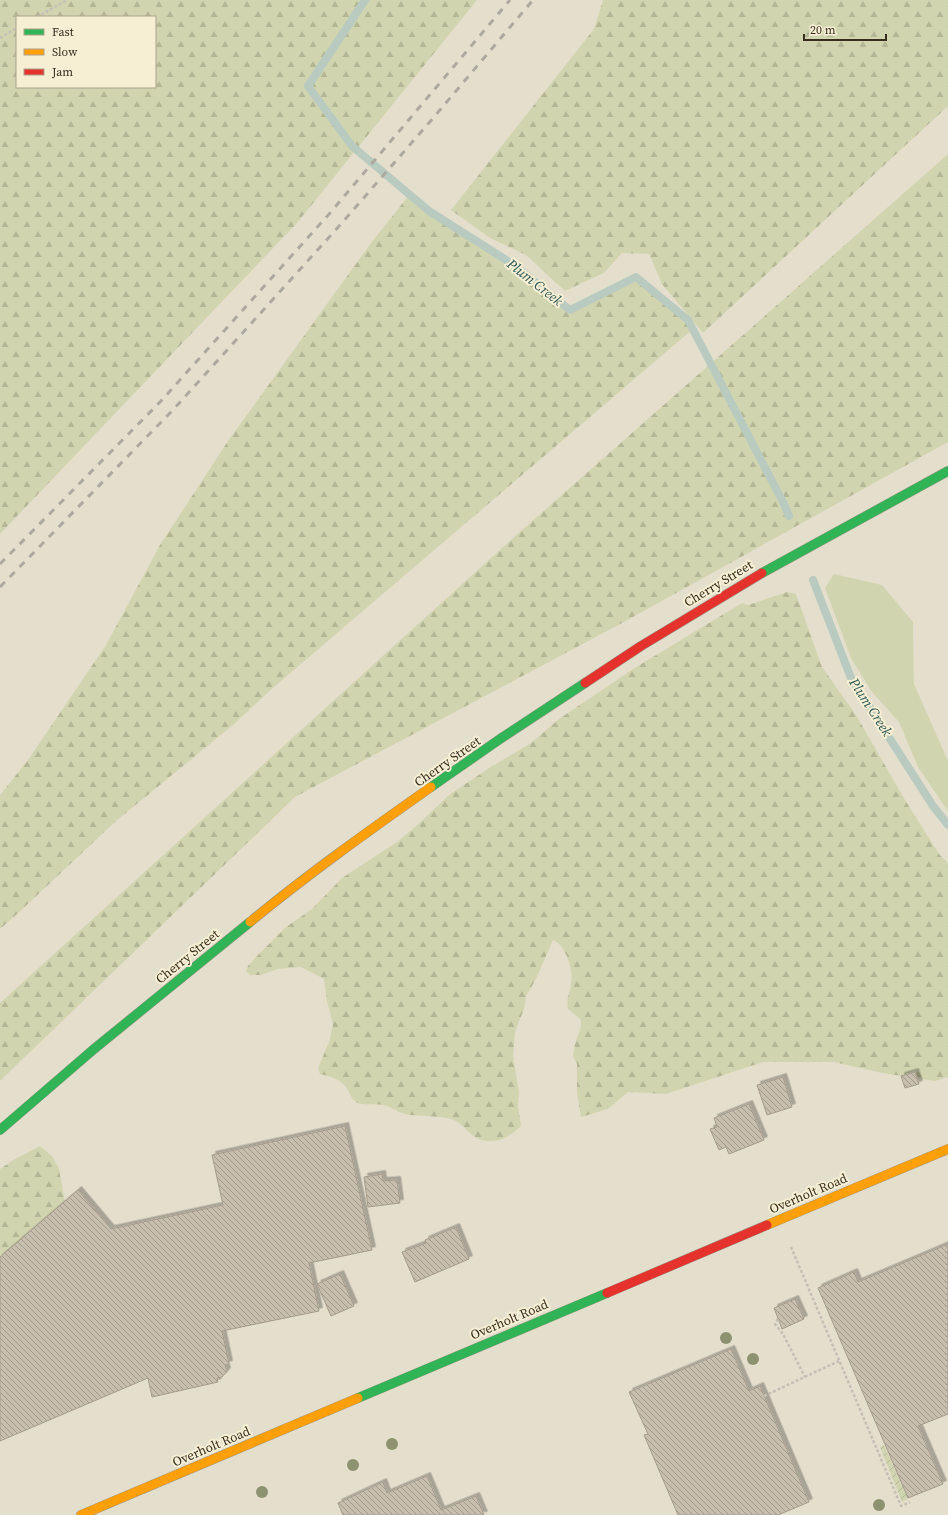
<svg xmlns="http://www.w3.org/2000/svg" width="948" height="1515" viewBox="0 0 948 1515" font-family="'Source Serif 4',serif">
  <defs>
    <pattern id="forest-firs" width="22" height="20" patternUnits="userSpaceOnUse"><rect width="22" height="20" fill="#d1d5af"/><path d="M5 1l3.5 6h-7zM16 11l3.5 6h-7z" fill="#b4b796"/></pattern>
    <pattern id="garden-furrows" width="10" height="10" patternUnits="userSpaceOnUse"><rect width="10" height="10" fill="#d1d5af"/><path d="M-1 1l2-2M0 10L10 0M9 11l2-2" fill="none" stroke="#b4b796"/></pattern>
    <pattern id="building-back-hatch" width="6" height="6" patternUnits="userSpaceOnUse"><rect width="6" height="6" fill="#c8beae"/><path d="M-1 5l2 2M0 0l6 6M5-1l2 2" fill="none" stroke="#a39b8d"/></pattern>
    <filter id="shadow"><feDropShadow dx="3.5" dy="-3.5" stdDeviation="0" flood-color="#0004"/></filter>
  </defs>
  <rect width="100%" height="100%" fill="#e4dfcd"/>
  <!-- grass -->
  <path fill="#d1d5af" d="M 834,574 L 882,585 L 913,622 L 914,684 L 948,761 L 948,811 L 918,767 L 899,722 L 872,692 L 851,658 L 825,588 Z"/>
  <!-- forest -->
  <path fill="url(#forest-firs)" fill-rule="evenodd" d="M 0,0 L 477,0 L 297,223 L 0,534 ZM 17,17 L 155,17 L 155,87 L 17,87 Z
    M 603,0 L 948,0 L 948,106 L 703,333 L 662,284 L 649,254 L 622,253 L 604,273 L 565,291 L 526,255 L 490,238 L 451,210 L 594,29 Z
    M 948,154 L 948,442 L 624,622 L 295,797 L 0,1081 L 0,1003 L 513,538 Z
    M 409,195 L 429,211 L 514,265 L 570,309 L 636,277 L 688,320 L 693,329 L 274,687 L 233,725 L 116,821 L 16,915 L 0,929 L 0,795 L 28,760 L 106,645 L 160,545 L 228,441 L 371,243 Z
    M 787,592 L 796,594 L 822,667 L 856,715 L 905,800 L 939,854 L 948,863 L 948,1077 L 935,1081 L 882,1073 L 834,1062 L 763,1062 L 666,1094 L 628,1092 L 608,1109 L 581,1117 L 577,1093 L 577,1064 L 573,1056 L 575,1044 L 581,1026 L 581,1020 L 568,1009 C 566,995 570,995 571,984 C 574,971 566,945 553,940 L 536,979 L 526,996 L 524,1009 L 515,1032 L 513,1056 L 519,1092 L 518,1106 L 521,1126 C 510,1136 502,1142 486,1141 C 471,1140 465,1123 451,1119 C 437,1115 420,1117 405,1114 C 397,1112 390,1106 383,1105 C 375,1103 365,1106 358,1103 C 350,1100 350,1090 344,1085 C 338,1078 328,1076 320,1074 L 318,1068 L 329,1042 L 333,1025 L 327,1001 L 324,979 L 301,967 L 278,969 L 261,975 L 250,975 L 246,971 L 248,966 L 256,957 L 286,927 L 312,909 L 342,878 L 397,842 L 415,827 L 449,795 L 489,768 L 531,743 L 559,719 L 633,669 L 742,603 L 748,605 Z
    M 40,1146 L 53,1157 L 59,1169 L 65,1202 L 0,1257 L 0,1169 L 15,1159 Z"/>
  <!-- garden -->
  <path fill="url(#garden-furrows)" d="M 884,1445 L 908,1499 L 902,1502 L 880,1447 Z"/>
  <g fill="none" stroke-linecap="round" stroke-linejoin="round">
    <!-- stream -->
    <path stroke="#b9cac0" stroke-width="8" d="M 365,0 L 308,86 L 352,146 L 429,211 L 514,265 L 570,310 L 636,277 L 688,320 L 784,504 L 789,516
      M 813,580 L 851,678 L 933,806 L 948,825"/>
  </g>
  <!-- building -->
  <path fill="url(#building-back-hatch)" stroke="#a59b8c" filter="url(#shadow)" d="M 915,1072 L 919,1084 L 905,1088 L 901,1076 Z
    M 783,1077 L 792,1107 L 767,1115 L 757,1085 Z
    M 749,1104 L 764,1140 L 729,1154 L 726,1147 L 719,1150 L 710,1129 L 717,1127 L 714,1118 Z
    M 345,1126 L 372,1250 L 309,1263 L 319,1311 L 222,1331 L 229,1364 L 225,1365 L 227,1371 L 222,1377 L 217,1378 L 218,1382 L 152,1397 L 148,1378 L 0,1441 L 0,1257 L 78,1190 L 111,1229 L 223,1205 L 212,1155 Z
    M 382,1174 L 383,1181 L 397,1180 L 400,1203 L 368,1207 L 364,1177 Z
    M 456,1227 L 469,1259 L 415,1282 L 402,1252 L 426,1243 L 425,1240 Z
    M 948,1244 L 948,1414 L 918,1426 L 943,1484 L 908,1498 L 818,1288 L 854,1272 L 858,1282 Z
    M 340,1274 L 354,1306 L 331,1316 L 317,1284 Z
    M 795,1299 L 804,1319 L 782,1329 L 774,1308 Z
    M 731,1349 L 749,1391 L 760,1386 L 809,1502 L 778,1515 L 678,1515 L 644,1435 L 648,1434 L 629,1392 Z
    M 427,1476 L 441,1510 L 476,1496 L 484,1515 L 343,1515 L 338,1503 L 383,1482 L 387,1493 Z"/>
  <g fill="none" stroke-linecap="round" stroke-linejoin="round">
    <defs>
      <path id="fast" d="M 762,573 L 948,471
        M 431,787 L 500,739 L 585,683
        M 0,1130 L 94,1049 L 250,922
        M 358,1398 L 607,1293"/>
      <path id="slow" d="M 250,922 C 308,874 370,830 431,787
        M 767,1225 L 948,1149
        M 81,1515 L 358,1398"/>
      <path id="jam" d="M 585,683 L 641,646 L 762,573
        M 607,1293 L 767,1225"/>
    </defs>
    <!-- fast casing -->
    <use href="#fast" stroke="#999386" stroke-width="10"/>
    <!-- slow casing -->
    <use href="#slow" stroke="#999386" stroke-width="10"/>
    <!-- jam casing -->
    <use href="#jam" stroke="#999386" stroke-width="10"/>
    <!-- path -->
    <path stroke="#c5c0b6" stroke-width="2.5" stroke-dasharray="3 2" stroke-linecap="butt" d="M 37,17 L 67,0
      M 0,38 L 17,28
      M 791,1247 L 901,1506 L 910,1502
      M 778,1319 L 775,1324 L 783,1334 L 805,1377
      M 764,1396 L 839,1361"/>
    <!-- fast -->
    <use href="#fast" stroke="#30b455" stroke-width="9"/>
    <!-- slow -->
    <use href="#slow" stroke="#ff9f0a" stroke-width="9"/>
    <!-- jam -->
    <use href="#jam" stroke="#e5322d" stroke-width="9"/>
    <!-- rail -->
    <path stroke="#aca99f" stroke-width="3" stroke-dasharray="7 7" stroke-linecap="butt" d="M 0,564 L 161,401 L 330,213 L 510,0
      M 0,587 L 172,411 L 341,224 L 434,117 L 533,0"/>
  </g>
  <!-- trees -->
  <g fill="#8d9371">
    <circle cx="726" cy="1338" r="6"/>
    <circle cx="753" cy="1359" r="6"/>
    <circle cx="392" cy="1444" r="6"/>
    <circle cx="353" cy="1465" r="6"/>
    <circle cx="262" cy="1492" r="6"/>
    <circle cx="879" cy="1505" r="6"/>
  </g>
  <g text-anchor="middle" stroke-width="4" stroke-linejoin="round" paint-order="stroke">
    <!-- street labels -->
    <g font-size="13" fill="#392d1e" stroke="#f6efd3">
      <text transform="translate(718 583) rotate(-31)" y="5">Cherry Street</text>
      <text transform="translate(447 761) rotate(-35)" y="5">Cherry Street</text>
      <text transform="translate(187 956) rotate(-39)" y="5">Cherry Street</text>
      <text transform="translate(808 1193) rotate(-23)" y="5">Overholt Road</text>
      <text transform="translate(509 1319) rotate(-23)" y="5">Overholt Road</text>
      <text transform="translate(211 1446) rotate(-23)" y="5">Overholt Road</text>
    </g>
    <!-- water labels -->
    <g font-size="14" font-style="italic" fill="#2d5858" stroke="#f6efd3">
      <text transform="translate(535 282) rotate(38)" y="5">Plum Creek</text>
      <text transform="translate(871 707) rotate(57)" y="5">Plum Creek</text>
    </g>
  </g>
  <!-- legend -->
  <rect x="16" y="16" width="140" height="72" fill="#f6efd3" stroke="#aaa18b"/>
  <rect x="24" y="29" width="20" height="6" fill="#30b455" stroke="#aaa18b"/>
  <text x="52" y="36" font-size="12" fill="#392d1e">Fast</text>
  <rect x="24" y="49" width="20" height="6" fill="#ff9f0a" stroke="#aaa18b"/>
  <text x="52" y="56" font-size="12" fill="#392d1e">Slow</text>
  <rect x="24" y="69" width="20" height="6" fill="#e5322d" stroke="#aaa18b"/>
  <text x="52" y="76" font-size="12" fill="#392d1e">Jam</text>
  <!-- scale -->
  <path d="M804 34v6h82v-6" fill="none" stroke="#392d1e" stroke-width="2"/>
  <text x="810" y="34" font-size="12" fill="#392d1e" stroke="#f6efd3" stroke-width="3" paint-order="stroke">20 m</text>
</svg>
